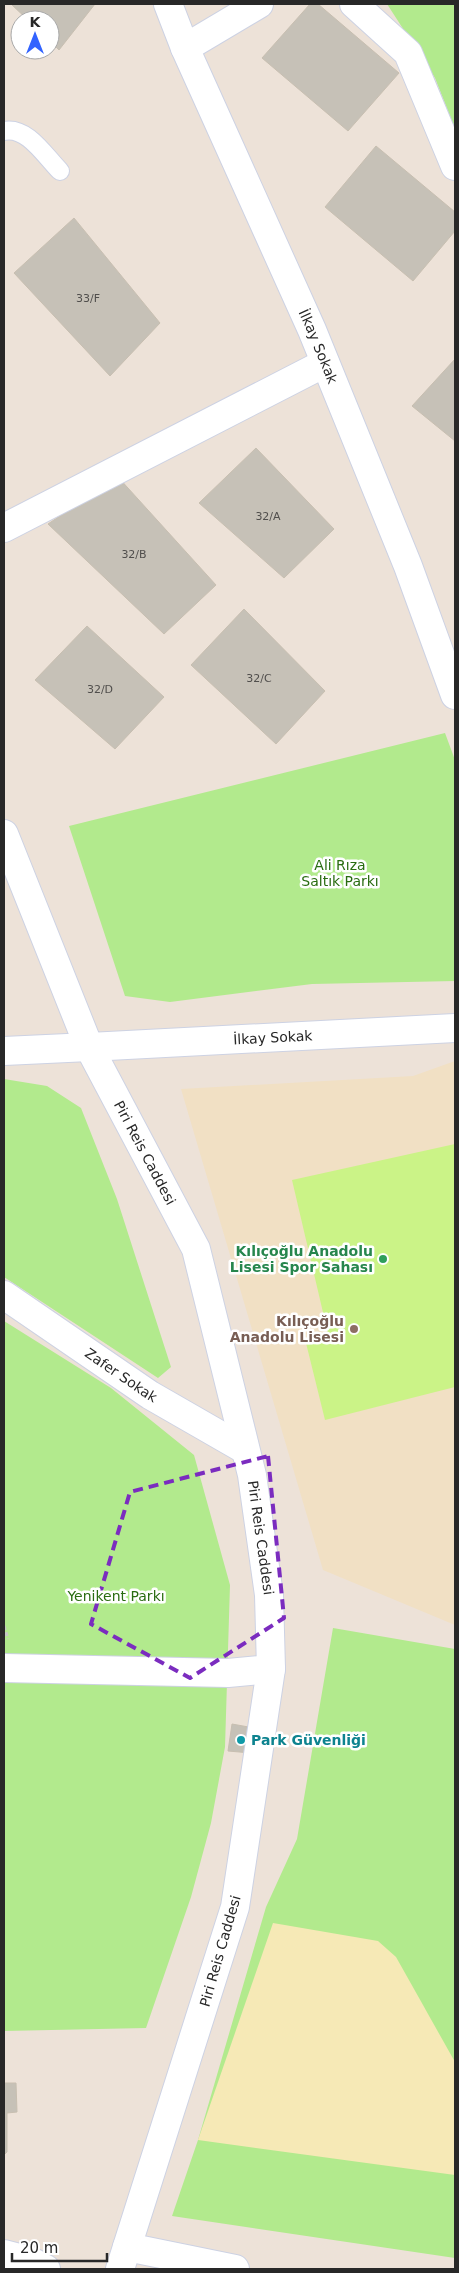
<svg xmlns="http://www.w3.org/2000/svg" width="459" height="2273" viewBox="0 0 459 2273" font-family="'DejaVu Sans',sans-serif">
  <rect width="100%" height="100%" fill="#ede2d8"/>
  <!-- education -->
  <path fill="#f1e0c4" d="M 455,1061 L 455,1625 L 323,1570 L 181,1089 L 413,1076 Z"/>
  <!-- green -->
  <path fill="#b2ea8d" d="M 387,4 L 455,4 L 455,129 L 435,78 Z
    M 445,733 L 455,760 L 455,981 L 312,984 L 170,1002 L 125,996 L 69,826 Z
    M 4,1079 L 47,1086 L 81,1108 L 117,1199 L 171,1367 L 158,1378 L 4,1277 Z
    M 4,1321 L 111,1388 L 194,1455 L 230,1585 L 225,1747 L 211,1823 L 191,1897 L 146,2028 L 4,2031 Z
    M 333,1628 L 455,1649 L 455,2258 L 172,2216 L 198,2140 L 266,1907 L 297,1839 Z"/>
  <!-- sand -->
  <path fill="#f6e9b6" d="M 273,1923 L 378,1941 L 396,1957 L 455,2062 L 455,2175 L 198,2140 Z"/>
  <!-- pitch -->
  <path fill="#cbf387" d="M 455,1144 L 455,1387 L 325,1420 L 306,1343 L 329,1338 L 292,1180 Z"/>
  <!-- building -->
  <path fill="#c6c1b7" stroke="#c8bfb1" d="M 11,4 L 95,4 L 59,50 L 50,41 L 50,20 L 28,20 Z
    M 310,4 L 318,4 L 399,73 L 348,131 L 262,58 Z
    M 376,146 L 455,212 L 455,231 L 413,281 L 325,207 Z
    M 74,218 L 160,323 L 110,376 L 14,273 Z
    M 455,359 L 455,441 L 412,406 Z
    M 256,448 L 334,529 L 284,578 L 199,503 Z
    M 118,477 L 216,585 L 164,634 L 48,524 Z
    M 244,609 L 325,691 L 276,744 L 191,665 Z
    M 87,626 L 164,697 L 115,749 L 35,680 Z
    M 232,1724 L 254,1728 L 251,1753 L 228,1751 Z
    M 4,2083 L 16,2083 L 17,2112 L 7,2113 L 7,2152 L 4,2155 Z"/>
  <g fill="none" stroke-linecap="round" stroke-linejoin="round">
    <defs>
      <path id="lane" d="M 4,131 C 27,126 45,156 60,171"/>
      <g id="street">
        <path id="s1" d="M 168,4 L 185,48 L 312,330 L 408,566 L 455,695"/>
        <path d="M 354,4 L 408,53 L 455,166"/>
        <path d="M 185,48 L 259,4"/>
        <path d="M 4,528 L 325,363"/>
        <path id="s2" d="M 89,1047 L 455,1028"/>
        <path id="s3" d="M 4,1295 L 150,1395 L 244,1449"/>
        <path d="M 4,1668 L 228,1673 L 271,1669"/>
      </g>
      <g id="secondary">
        <path id="s4" d="M 4,834 L 89,1047 L 196,1249 L 252,1475 L 269,1595 L 271,1669 L 235,1907 L 120,2269"/>
        <path d="M 4,1051 L 89,1047"/>
        <path d="M 127,2247 L 235,2269"/>
        <path d="M 4,2254 L 31,2261 L 46,2269"/>
      </g>
    </defs>
    <!-- lane casing -->
    <use href="#lane" stroke="#cdd2e3" stroke-width="20"/>
    <!-- street casing -->
    <use href="#street" stroke="#cdd2e3" stroke-width="30"/>
    <!-- secondary casing -->
    <use href="#secondary" stroke="#cdd2e3" stroke-width="30"/>
    <!-- path -->
    <path stroke="#c7c7c7" stroke-width="3" stroke-dasharray="4 2.5" stroke-linecap="butt" d="M 4,1626 L 8,1639"/>
    <!-- lane -->
    <use href="#lane" stroke="#fff" stroke-width="18"/>
    <!-- street -->
    <use href="#street" stroke="#fff" stroke-width="28"/>
    <!-- secondary -->
    <use href="#secondary" stroke="#fff" stroke-width="28"/>
  </g>
  <!-- marked area -->
  <path fill="none" stroke="#7b2cbf" stroke-width="4" stroke-dasharray="10 6" stroke-linejoin="round" d="M 268,1456 L 284,1618 L 190,1678 L 91,1624 L 130,1492 Z"/>
  <!-- markers -->
  <circle fill="#2e9e5b" stroke="#fff" stroke-width="2" cx="383" cy="1259" r="5"/>
  <circle fill="#8d6e63" stroke="#fff" stroke-width="2" cx="354" cy="1329" r="5"/>
  <circle fill="#0f9aa8" stroke="#fff" stroke-width="2" cx="241" cy="1740" r="5"/>
  <g text-anchor="middle" stroke-width="5" stroke-linejoin="round" paint-order="stroke">
    <!-- number labels -->
    <g font-size="11" fill="#504e4c">
      <text x="88" y="302">33/F</text>
      <text x="268" y="520">32/A</text>
      <text x="134" y="558">32/B</text>
      <text x="259" y="682">32/C</text>
      <text x="100" y="693">32/D</text>
    </g>
    <!-- street labels -->
    <g font-size="14" fill="#282828" stroke="#fff">
      <text dy="5" stroke="none"><textPath href="#s1" startOffset="374">İlkay Sokak</textPath></text>
      <text dy="5" stroke="none"><textPath href="#s2" startOffset="184">İlkay Sokak</textPath></text>
      <text dy="5" stroke="none"><textPath href="#s4" startOffset="349">Piri Reis Caddesi</textPath></text>
      <text dy="5" stroke="none"><textPath href="#s3" startOffset="142">Zafer Sokak</textPath></text>
      <text dy="5" stroke="none"><textPath href="#s4" startOffset="754">Piri Reis Caddesi</textPath></text>
      <text transform="translate(220 1951) rotate(-74)" y="5">Piri Reis Caddesi</text>
    </g>
    <!-- park labels -->
    <g font-size="14" fill="#296c11" stroke="#fff">
      <text x="340" y="870">Ali Rıza<tspan x="340" dy="16">Saltık Parkı</tspan></text>
      <text x="116" y="1601">Yenikent Parkı</text>
    </g>
    <!-- leisure labels -->
    <g font-size="14" font-weight="bold" fill="#27864d" stroke="#fff" text-anchor="end">
      <text x="373" y="1256">Kılıçoğlu Anadolu<tspan x="373" dy="16">Lisesi Spor Sahası</tspan></text>
    </g>
    <!-- education labels -->
    <g font-size="14" font-weight="bold" fill="#785e54" stroke="#fff" text-anchor="end">
      <text x="344" y="1326">Kılıçoğlu<tspan x="344" dy="16">Anadolu Lisesi</tspan></text>
    </g>
    <!-- culture labels -->
    <g font-size="14" font-weight="bold" fill="#0d838f" stroke="#fff" text-anchor="start">
      <text x="251" y="1745">Park Güvenliği</text>
    </g>
  </g>
  <!-- border -->
  <rect width="459" height="2273" fill="none" stroke="#282828" stroke-width="10"/>
  <!-- north arrow -->
  <g transform="translate(35 35)"><circle r="24" fill="#ffffff" stroke="#a9a9a9"/>
  <path d="M0-4L9 19L0 12L-9 19Z" fill="#3263ff"/>
  <text y="-8" font-size="14" font-weight="bold" text-anchor="middle" fill="#282828">K</text>
  </g>
  <!-- scale -->
  <path d="M12 2253v8h95v-8" fill="none" stroke="#282828" stroke-width="2.5"/>
  <text x="20" y="2253" font-size="15" fill="#282828" stroke="#ffffff" stroke-width="4" paint-order="stroke">20 m</text>
</svg>
